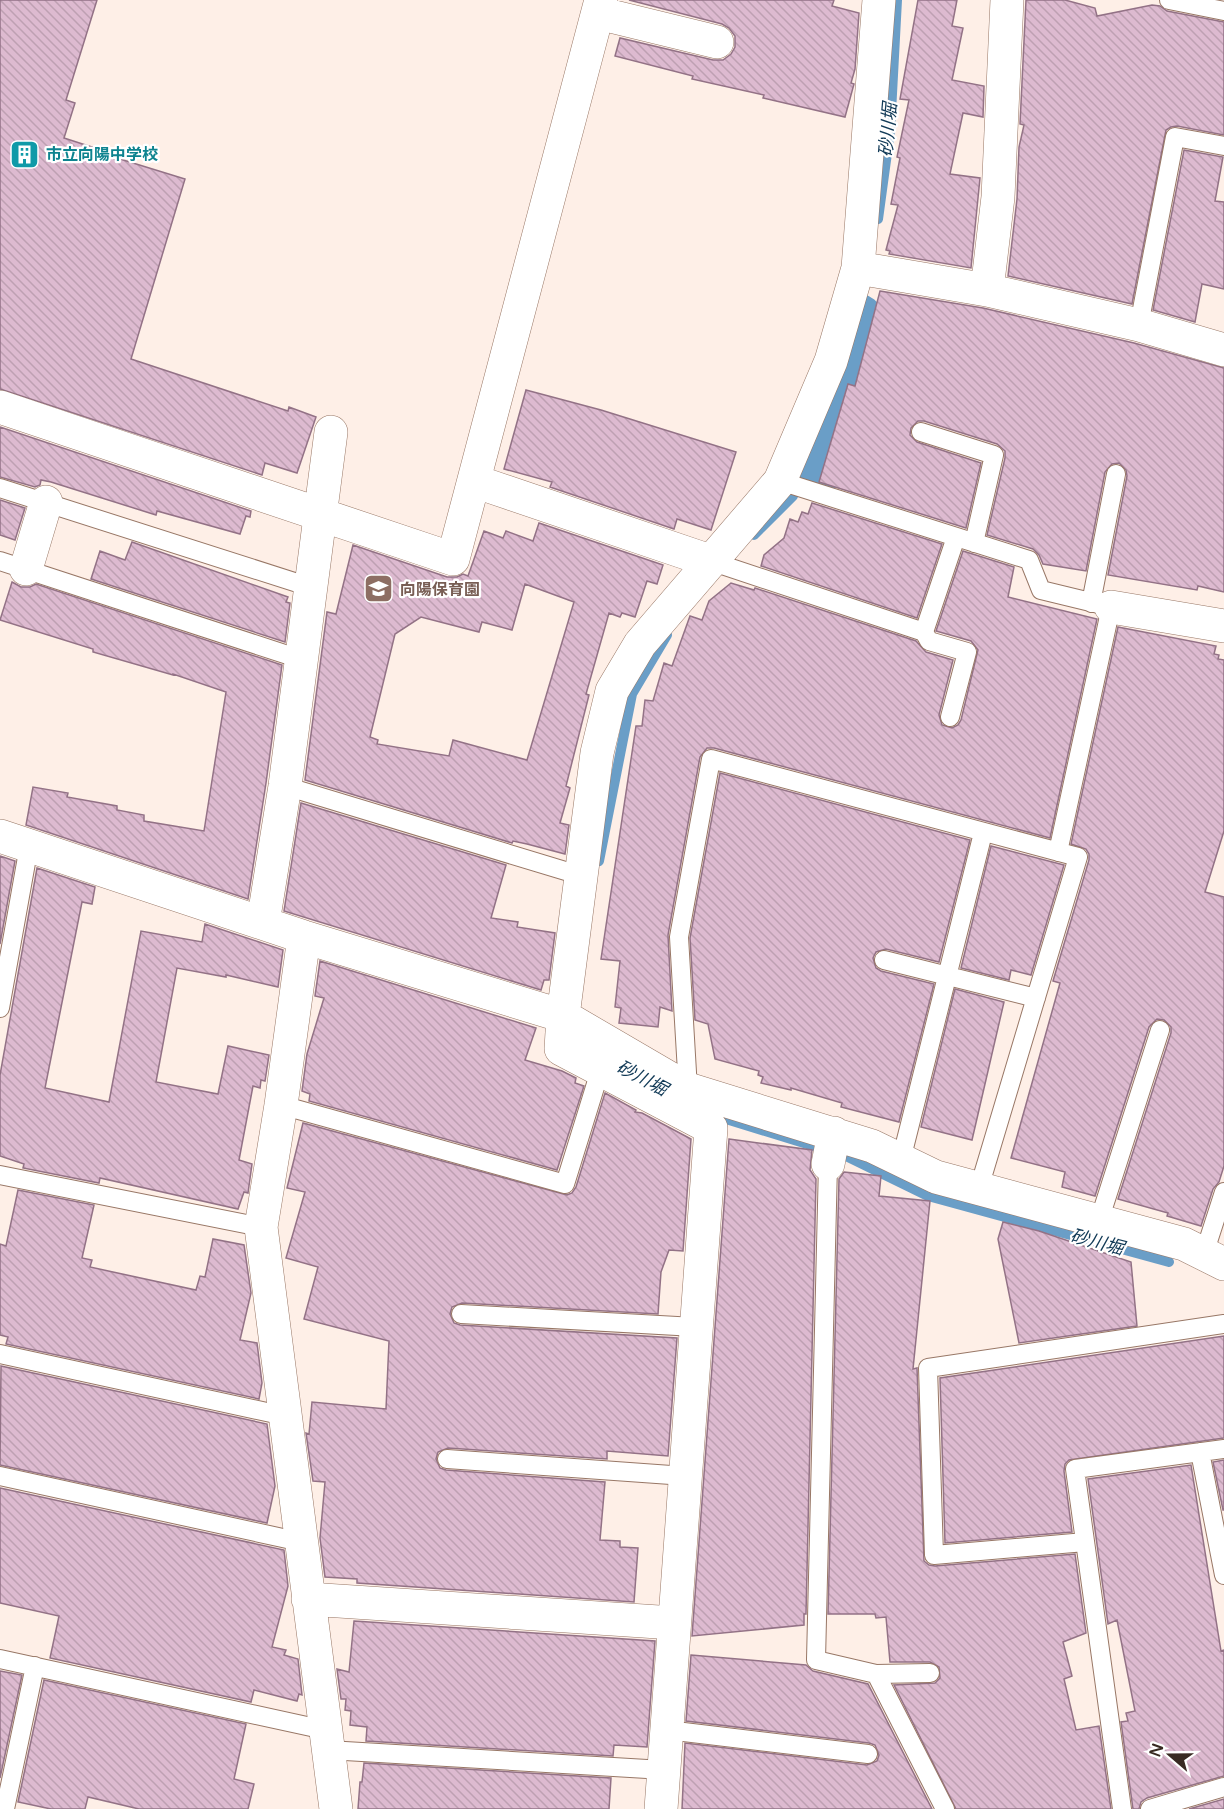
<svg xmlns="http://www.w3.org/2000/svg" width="1224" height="1809" viewBox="0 0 1224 1809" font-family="'Varela Round','Noto Sans JP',sans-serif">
  <defs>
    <pattern id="building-back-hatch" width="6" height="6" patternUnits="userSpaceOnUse" patternTransform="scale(1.5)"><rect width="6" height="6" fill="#ddbad0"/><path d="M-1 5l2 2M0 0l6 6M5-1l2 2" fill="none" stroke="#bea0b2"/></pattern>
  </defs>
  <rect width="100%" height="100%" fill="#feefe7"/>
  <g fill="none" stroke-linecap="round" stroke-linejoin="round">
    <!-- stream -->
    <path stroke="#6a9ec7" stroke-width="10" d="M 878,219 L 890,131 L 897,0
      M 754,535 L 793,496
      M 599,861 L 632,694 L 667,635
      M 713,1115 L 846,1156 L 928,1196 L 1169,1262"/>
    <!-- river -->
    <path stroke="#6a9ec7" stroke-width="58" d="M 812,470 L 856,322"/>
  </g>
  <!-- building -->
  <path fill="url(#building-back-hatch)" stroke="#937286" stroke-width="1.5" fill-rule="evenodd" d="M 0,0 L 97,0 L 66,100 L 75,103 L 64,138 L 95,148 L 94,151 L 185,179 L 131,359 L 288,411 L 289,407 L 316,417 L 297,473 L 265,463 L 262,475 L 0,389 Z
    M 629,0 L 834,0 L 832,6 L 859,13 L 855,69 L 851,83 L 854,84 L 845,117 L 763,98 L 764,95 L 692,79 L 693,76 L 615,56 L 620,38 L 713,60 L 723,60 L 731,54 L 735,47 L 735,36 L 729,28 L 722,24 Z
    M 918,0 L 957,0 L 952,26 L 963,28 L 952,80 L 984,86 L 983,117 L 963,113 L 950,174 L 980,178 L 971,268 L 889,254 L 890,251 L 886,250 L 898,205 L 891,204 L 900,158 L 897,157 L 909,100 L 900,99 Z
    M 1026,0 L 1065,0 L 1095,8 L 1097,16 L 1152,5 L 1160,6 L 1167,11 L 1224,22 L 1224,135 L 1177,126 L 1171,127 L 1166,130 L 1132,304 L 1008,276 L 1017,199 L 1019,147 L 1024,125 L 1020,124 Z
    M 1184,150 L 1223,157 L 1215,201 L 1224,202 L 1224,289 L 1202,284 L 1195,322 L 1153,310 Z
    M 880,291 L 983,308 L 1134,343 L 1224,368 L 1224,592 L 1198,586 L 1197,590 L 1108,575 L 1127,476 L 1126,470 L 1119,463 L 1112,464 L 1105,472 L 1086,571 L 1043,564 L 1039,555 L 1033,549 L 987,535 L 1005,458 L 1005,451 L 997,444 L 924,421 L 918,421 L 911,428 L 910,435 L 917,442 L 981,463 L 966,528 L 819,482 L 848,384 L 855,386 Z
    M 526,390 L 601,410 L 736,452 L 711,530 L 677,519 L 674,529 L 550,487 L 552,482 L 504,469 Z
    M 0,427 L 251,511 L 250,517 L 246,516 L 240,534 L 157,511 L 156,515 L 51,482 L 41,480 L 40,485 L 35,487 L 0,477 Z
    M 0,500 L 25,508 L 15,540 L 0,535 Z
    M 812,503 L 942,544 L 917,618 L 761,566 L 764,555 L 784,538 L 790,519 L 798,522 L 802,512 L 808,514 Z
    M 539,523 L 663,565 L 657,584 L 647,581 L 635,617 L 622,613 L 620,617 L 609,613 L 586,694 L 589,695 L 566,786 L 570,788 L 560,823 L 569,825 L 565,854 L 527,844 L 513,841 L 512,843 L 305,780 L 327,612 L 336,614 L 353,545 L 447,577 L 457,577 L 463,574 L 468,576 L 484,531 L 503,538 L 506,531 L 533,541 ZM 525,584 L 574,602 L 527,760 L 453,740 L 449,756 L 377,744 L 378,740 L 370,737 L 395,634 L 421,617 L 479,632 L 482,622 L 512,630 Z
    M 132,542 L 288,597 L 286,602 L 290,603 L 285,642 L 91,579 L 100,551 L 125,560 Z
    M 963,551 L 1014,567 L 1008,597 L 1097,619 L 1050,838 L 714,748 L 707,748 L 700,757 L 668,935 L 672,1011 L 660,1007 L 658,1027 L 619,1023 L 621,1008 L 615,1007 L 620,961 L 601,959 L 636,726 L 642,726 L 645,700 L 653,701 L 664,663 L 672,666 L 690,616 L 702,620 L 709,601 L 731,583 L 754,590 L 755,588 L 916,641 L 926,652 L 953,660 L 939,715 L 942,725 L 952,728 L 958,725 L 961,720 L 978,650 L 971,641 L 936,631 Z
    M 12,582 L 21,587 L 30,587 L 36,584 L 282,665 L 266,783 L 248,899 L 26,825 L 33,787 L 68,793 L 67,797 L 117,806 L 117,810 L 144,815 L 144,821 L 204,831 L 226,692 L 173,674 L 173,675 L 93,652 L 93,649 L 0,620 Z
    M 1118,627 L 1216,646 L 1214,654 L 1219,655 L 1218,659 L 1224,660 L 1224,831 L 1205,892 L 1224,897 L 1224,1166 L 1219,1182 L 1213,1189 L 1201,1226 L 1167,1216 L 1168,1213 L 1118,1199 L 1171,1033 L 1171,1027 L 1164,1020 L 1157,1019 L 1149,1027 L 1095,1196 L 1062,1187 L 1065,1172 L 1011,1158 L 1060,983 L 1053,981 L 1089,860 L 1089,854 L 1086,849 L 1071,844 Z
    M 720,773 L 970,840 L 939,962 L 886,949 L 876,952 L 873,958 L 876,968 L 881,971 L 934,984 L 899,1122 L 841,1107 L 842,1103 L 791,1088 L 791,1090 L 761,1083 L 763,1077 L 758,1075 L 759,1071 L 715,1059 L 708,1024 L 695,1020 L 690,938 Z
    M 301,803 L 506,865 L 491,918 L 518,922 L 517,927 L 555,933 L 549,980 L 544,980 L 541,990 L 284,911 Z
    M 991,846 L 1064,865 L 1031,975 L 1011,970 L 1009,980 L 961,968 Z
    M 0,856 L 15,861 L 0,944 Z
    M 37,868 L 95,887 L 92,904 L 82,902 L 45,1088 L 109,1102 L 141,931 L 202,942 L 205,924 L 283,950 L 278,987 L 226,975 L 226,977 L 177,968 L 156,1082 L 218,1094 L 228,1046 L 269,1055 L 265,1081 L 261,1080 L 260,1088 L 253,1086 L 239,1160 L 252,1164 L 248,1193 L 244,1192 L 238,1209 L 100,1178 L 99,1183 L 23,1168 L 24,1164 L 0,1156 L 0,1075 Z
    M 320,961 L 536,1028 L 525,1060 L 562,1071 L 576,1078 L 575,1083 L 584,1086 L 557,1170 L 309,1101 L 310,1094 L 302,1091 L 307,1054 L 324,998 L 315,996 Z
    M 955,989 L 1004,1002 L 972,1140 L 921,1127 Z
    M 605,1093 L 636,1110 L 635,1112 L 642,1113 L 691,1139 L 683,1251 L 669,1250 L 661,1272 L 658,1314 L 462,1303 L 452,1307 L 450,1314 L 454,1323 L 460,1325 L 677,1338 L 668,1456 L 607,1451 L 607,1459 L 448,1448 L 438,1452 L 436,1459 L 440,1468 L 446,1470 L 605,1482 L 600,1540 L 620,1541 L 620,1547 L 638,1548 L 634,1602 L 357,1583 L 357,1579 L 325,1577 L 320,1538 L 325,1482 L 313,1481 L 306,1433 L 309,1434 L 312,1402 L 386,1409 L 389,1341 L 304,1319 L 318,1267 L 286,1258 L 305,1192 L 287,1188 L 303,1123 L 567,1195 L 572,1193 L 576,1187 Z
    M 729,1139 L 812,1150 L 810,1170 L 816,1179 L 806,1614 L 804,1614 L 804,1625 L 692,1636 Z
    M 844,1172 L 881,1176 L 879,1196 L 930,1201 L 913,1369 L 917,1368 L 924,1561 L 929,1565 L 935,1566 L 1075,1554 L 1086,1633 L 1063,1642 L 1072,1676 L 1064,1679 L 1076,1730 L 1099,1726 L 1111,1809 L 956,1809 L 894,1685 L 935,1683 L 940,1678 L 939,1667 L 930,1662 L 890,1662 L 886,1617 L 876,1618 L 875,1614 L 828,1614 L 839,1179 Z
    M 18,1190 L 94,1205 L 82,1258 L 92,1260 L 90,1267 L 196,1290 L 200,1276 L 205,1277 L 213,1239 L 244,1245 L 251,1293 L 240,1340 L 257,1343 L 262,1383 L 259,1399 L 6,1344 L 8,1337 L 0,1335 L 0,1244 L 6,1246 Z
    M 1003,1222 L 1039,1231 L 1131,1262 L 1137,1326 L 1019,1343 L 998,1239 Z
    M 1224,1336 L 1224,1438 L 1069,1460 L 1065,1464 L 1064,1471 L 1072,1532 L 945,1543 L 940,1378 Z
    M 1,1366 L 267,1424 L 275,1486 L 267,1523 L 0,1465 Z
    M 1224,1460 L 1224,1510 L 1223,1510 L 1213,1462 Z
    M 1191,1465 L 1221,1651 L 1224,1650 L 1224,1776 L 1147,1798 L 1141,1802 L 1139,1809 L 1133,1809 L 1121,1722 L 1128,1721 L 1126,1713 L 1135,1711 L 1117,1620 L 1108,1624 L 1088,1479 Z
    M 0,1488 L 284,1550 L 288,1586 L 272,1647 L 286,1650 L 284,1655 L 298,1659 L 302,1695 L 299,1694 L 297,1701 L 254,1690 L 251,1702 L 50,1658 L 59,1616 L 0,1603 Z
    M 354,1621 L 655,1641 L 647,1747 L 614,1745 L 613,1756 L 366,1741 L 367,1727 L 350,1725 L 351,1711 L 345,1710 L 346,1699 L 341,1699 L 337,1669 L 349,1672 Z
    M 691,1655 L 806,1665 L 813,1671 L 868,1684 L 932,1809 L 682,1809 L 685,1743 L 867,1765 L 877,1761 L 879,1755 L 875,1745 L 869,1743 L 686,1721 Z
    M 0,1671 L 22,1675 L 0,1778 Z
    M 44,1680 L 246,1724 L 234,1779 L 254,1784 L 248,1809 L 139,1809 L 88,1797 L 85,1809 L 51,1809 L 18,1802 Z
    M 364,1763 L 611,1778 L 609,1809 L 358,1809 L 360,1782 L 362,1782 Z
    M 1224,1799 L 1224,1809 L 1189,1809 Z"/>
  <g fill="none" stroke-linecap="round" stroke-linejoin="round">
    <defs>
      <path id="lane" d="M 1169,0 L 1224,11
        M 1139,325 L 1175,137 L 1224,146
        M 921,432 L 994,455 L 974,543
        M 780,481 L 1029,560 L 1041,590 L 1111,607 L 1058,852
        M 0,488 L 310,587
        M 0,561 L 300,659
        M 710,561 L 924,632 L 956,537
        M 1091,603 L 1116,474
        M 924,632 L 929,641 L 967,652 L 950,717
        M 285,786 L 582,876
        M 884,960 L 1036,998
        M 0,1008 L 29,846
        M 688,1089 L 679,937 L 711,759 L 1078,857 L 979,1188
        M 281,1105 L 565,1184 L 600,1071
        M 901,1160 L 983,833
        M 828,1164 L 816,1660 L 876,1674 L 945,1809
        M 0,1175 L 261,1227
        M 1099,1221 L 1160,1030
        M 1204,1254 L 1224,1192
        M 461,1314 L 695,1327
        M 0,1354 L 285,1416
        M 1200,1452 L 1224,1575
        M 447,1459 L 685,1476
        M 0,1476 L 301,1542
        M 1085,1542 L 934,1555 L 928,1368 L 1224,1324
        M 0,1659 L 325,1730
        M 876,1674 L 930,1673
        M 667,1730 L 868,1754
        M 328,1750 L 664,1770
        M 5,1809 L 35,1666
        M 1122,1809 L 1075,1469 L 1224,1449
        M 1150,1809 L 1224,1787"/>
      <path id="street" d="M 598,13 L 717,42
        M 858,268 L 987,290 L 1139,325 L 1224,350
        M 987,290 L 998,197 L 1007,0
        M 0,407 L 453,559 L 601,0
        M 474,481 L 710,561
        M 26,569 L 46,502
        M 1111,607 L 1224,626
        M 0,836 L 304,937 L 563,1016 L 688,1089 L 872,1146 L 936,1177 L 1184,1244 L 1224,1264
        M 263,923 L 285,786 L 331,432
        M 304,937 L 281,1105 L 261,1227 L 336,1809
        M 828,1164 L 834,1133
        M 308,1599 L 674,1623
        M 661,1809 L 711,1128 L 561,1049 L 563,1016 L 597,753 L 612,691 L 640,644 L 780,481 L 831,361 L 858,268 L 879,0"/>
    </defs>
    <!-- lane casing -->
    <use href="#lane" stroke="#987766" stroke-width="20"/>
    <!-- street casing -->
    <use href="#street" stroke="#987766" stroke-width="34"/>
    <!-- lane -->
    <use href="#lane" stroke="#fff" stroke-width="18"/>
    <!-- street -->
    <use href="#street" stroke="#fff" stroke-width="33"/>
  </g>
  <!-- icons -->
  <defs>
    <symbol id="building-square" viewBox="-11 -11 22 22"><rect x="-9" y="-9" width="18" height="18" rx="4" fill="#0f9aa8" stroke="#fff"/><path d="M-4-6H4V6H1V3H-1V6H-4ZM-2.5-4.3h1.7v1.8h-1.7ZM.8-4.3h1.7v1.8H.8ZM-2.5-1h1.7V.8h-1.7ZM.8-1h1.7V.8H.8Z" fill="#fff"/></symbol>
    <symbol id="school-square" viewBox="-11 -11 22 22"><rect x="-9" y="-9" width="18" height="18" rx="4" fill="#8d6e63" stroke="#fff"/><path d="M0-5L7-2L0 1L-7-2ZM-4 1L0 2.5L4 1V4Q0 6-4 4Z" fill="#fff"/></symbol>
  </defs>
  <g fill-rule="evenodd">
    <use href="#building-square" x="8" y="138" width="33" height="33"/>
    <use href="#school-square" x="362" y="572" width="33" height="33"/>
  </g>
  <g text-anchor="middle" stroke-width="4.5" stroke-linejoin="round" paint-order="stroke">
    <!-- culture labels -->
    <g font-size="16" font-weight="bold" fill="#0d838f" stroke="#fff" text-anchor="start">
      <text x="46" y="160">市立向陽中学校</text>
    </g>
    <!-- education labels -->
    <g font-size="16" font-weight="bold" fill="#785e54" stroke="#fff" text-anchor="start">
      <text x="400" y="595">向陽保育園</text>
    </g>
    <!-- water labels -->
    <g font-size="18" font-style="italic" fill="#103956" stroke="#fff">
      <text transform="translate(888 130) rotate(-85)" y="6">砂川堀</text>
      <text transform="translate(642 1078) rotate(28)" y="6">砂川堀</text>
      <text transform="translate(1097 1242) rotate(15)" y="6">砂川堀</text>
    </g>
  </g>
  <!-- north arrow -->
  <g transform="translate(1170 1755) rotate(290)" stroke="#ffffff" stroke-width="4.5" paint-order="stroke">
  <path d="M0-4.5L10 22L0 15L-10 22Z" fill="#382a22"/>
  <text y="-9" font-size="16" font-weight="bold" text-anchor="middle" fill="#382a22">N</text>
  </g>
</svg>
